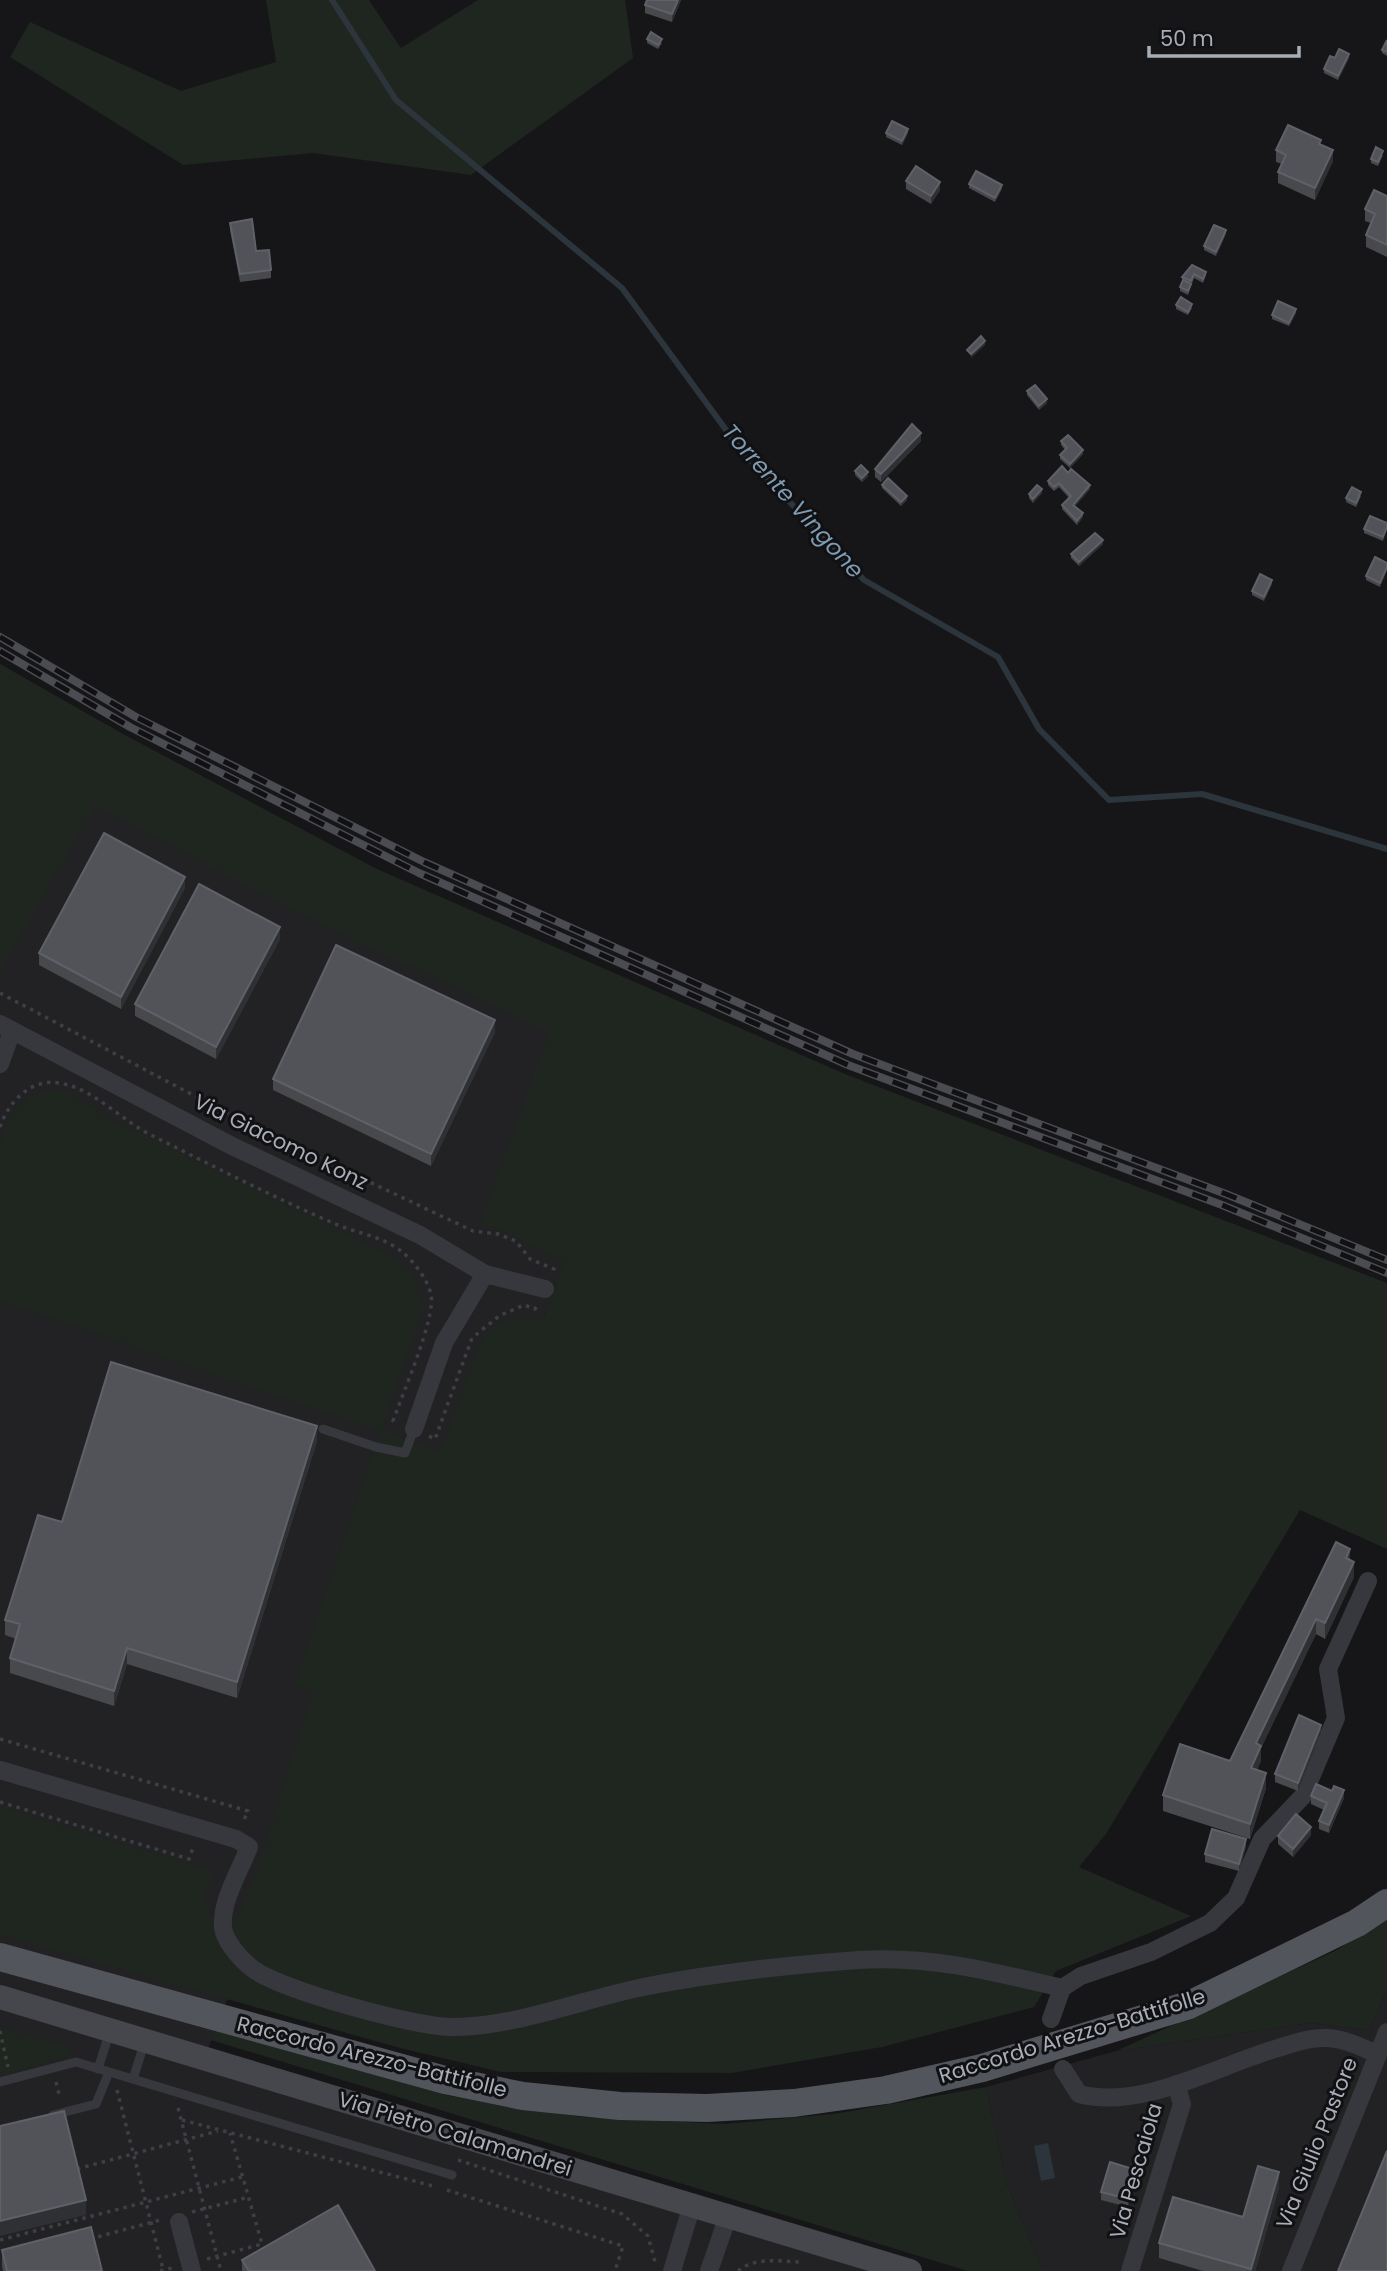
<svg xmlns="http://www.w3.org/2000/svg" width="1387" height="2271" viewBox="0 0 1387 2271" font-family="Poppins,sans-serif">
  <rect width="100%" height="100%" fill="#161618"/>
  <!-- built -->
  <path fill="#222225" d="M 0,664 L 121,733 L 376,869 L 651,991 L 566,1262 L 542,1321 L 219,2018 L 205,2058 L 910,2271 L 0,2271 Z
    M 1387,1990 L 1387,2271 L 1043,2271 L 1006,2182 L 986,2087 L 1116,2051 L 1309,2023 L 1369,2030 Z"/>
  <!-- green -->
  <path fill="#1e261f" d="M 266,0 L 369,0 L 401,48 L 478,0 L 625,0 L 633,58 L 471,175 L 313,153 L 183,165 L 10,57 L 30,22 L 181,91 L 276,62 Z
    M 0,664 L 121,733 L 377,869 L 845,1074 L 1387,1283 L 1387,1549 L 1300,1510 L 1106,1834 L 1079,1867 L 1191,1916 L 1056,1971 L 1034,2007 L 882,2047 L 732,2073 L 501,2072 L 400,2048 L 0,1935 L 0,1807 L 214,1871 L 204,1893 L 209,1915 L 239,1915 L 259,1864 L 313,1693 L 295,1684 L 381,1431 L 0,1301 L 0,1149 L 11,1114 L 31,1096 L 52,1091 L 71,1093 L 103,1115 L 399,1260 L 413,1275 L 424,1307 L 381,1430 L 441,1452 L 483,1335 C 502,1318 517,1314 542,1321 L 565,1263 L 500,1229 L 480,1225 L 549,1032 L 325,926 L 95,806 L 0,971 Z
    M 1387,1918 L 1387,1990 L 1369,2030 L 1309,2023 L 1116,2051 L 1335,1951 Z
    M 0,2027 L 70,2048 L 71,2056 L 0,2076 Z
    M 215,2030 L 450,2096 L 581,2117 L 725,2124 L 834,2114 L 986,2087 L 1006,2182 L 1043,2271 L 968,2271 L 211,2040 Z"/>
  <!-- water -->
  <path fill="#2c353c" d="M 1048,2143 L 1055,2178 L 1041,2181 L 1034,2146 Z"/>
  <g fill="none" stroke-linecap="round" stroke-linejoin="round">
    <!-- stream -->
    <path stroke="#2c353c" stroke-width="6" d="M 332,0 L 396,100 L 622,288 L 743,453 L 864,580 L 998,657 L 1039,729 L 1109,800 L 1202,794 L 1387,849"/>
    <!-- path -->
    <path stroke="#3d3f44" stroke-width="3.5" stroke-dasharray="3.5 5" stroke-linecap="butt" d="M 0,993 L 244,1122 L 342,1169 L 473,1231 L 498,1234 L 516,1241 L 530,1259 L 554,1269 L 552,1273
      M 0,1127 C 8,1103 30,1078 59,1083 C 93,1088 121,1120 151,1135 C 211,1165 271,1196 333,1223 C 355,1233 382,1236 401,1251 C 414,1261 427,1279 431,1294 C 436,1318 402,1395 393,1421 L 396,1422
      M 429,1436 L 435,1439 L 472,1338 L 499,1316 L 524,1305 L 535,1309 L 537,1306
      M 0,1739 L 248,1811 L 243,1822
      M 0,1802 L 189,1859 L 194,1845
      M 0,2031 L 8,2067
      M 56,2082 L 60,2098
      M 117,2090 L 163,2269
      M 178,2108 L 221,2271
      M 182,2120 L 433,2186
      M 458,2160 L 622,2214 L 648,2236 L 655,2262
      M 77,2169 L 218,2131
      M 447,2190 L 623,2246 L 615,2271
      M 192,2212 L 249,2197
      M 90,2239 L 160,2220
      M 0,2240 L 242,2177
      M 207,2259 L 262,2244 L 230,2133
      M 160,2271 L 172,2268
      M 738,2271 C 754,2257 779,2261 799,2262"/>
    <!-- lane -->
    <path stroke="#37383d" stroke-width="9" d="M 323,1429 L 376,1447 L 405,1453 L 414,1429
      M 98,2069 L 110,2031
      M 133,2079 L 145,2041
      M 0,2082 L 76,2062 L 452,2175
      M 53,2115 L 96,2104 L 109,2072"/>
    <!-- street -->
    <path stroke="#37383d" stroke-width="18" d="M 0,1024 L 232,1146 L 420,1235 L 485,1274 L 545,1289
      M 0,1064 L 12,1031
      M 414,1429 L 444,1343 L 485,1274
      M 0,1770 L 236,1839 L 249,1847 C 240,1871 221,1900 223,1927 C 224,1941 242,1961 253,1969 C 281,1990 415,2027 451,2027 C 513,2028 586,1998 648,1986 C 716,1973 789,1965 858,1960 C 929,1955 995,1972 1062,1988 L 1051,2019
      M 1062,1988 L 1081,1976 L 1151,1952 L 1210,1923 L 1236,1898 L 1262,1839 L 1303,1796 L 1336,1718 L 1328,1669 L 1368,1581
      M 1063,2069 L 1079,2094 C 1141,2110 1215,2067 1275,2049 C 1292,2044 1309,2037 1327,2038 C 1345,2039 1361,2047 1377,2054
      M 179,2222 L 192,2271
      M 672,2271 L 692,2205
      M 709,2271 L 728,2216
      M 1130,2271 L 1182,2104 L 1176,2084
      M 1291,2271 L 1387,2032"/>
    <!-- secondary -->
    <path stroke="#45474d" stroke-width="24" d="M 0,1997 L 910,2271"/>
    <!-- primary -->
    <path stroke="#53555c" stroke-width="28" d="M 0,1957 L 445,2080 L 523,2096 L 620,2106 L 707,2108 L 794,2103 L 886,2090 L 982,2068 L 1189,2005 L 1357,1923 L 1387,1903"/>
    <defs>
      <path id="rail" d="M 0,637 L 136,717 L 424,862 L 853,1054 L 1226,1194 L 1387,1260
        M 0,651 L 130,727 L 419,873 L 848,1065 L 1222,1205 L 1387,1273"/>
    </defs>
    <!-- rail casing -->
    <use href="#rail" stroke="#4a4c52" stroke-width="8"/>
    <!-- rail -->
    <use href="#rail" stroke="#111113" stroke-width="5" stroke-dasharray="16" stroke-linecap="butt"/>
  </g>
  <!-- wall -->
  <path fill="#47494d" d="M 647,0 L 681,0 L 672,22 L 645,13 L 645,5 Z
    M 647,39 L 662,43 L 658,49 L 647,43 Z
    M 1387,40 L 1387,56 L 1382,53 L 1382,50 Z
    M 1335,58 L 1349,58 L 1338,80 L 1324,73 L 1324,69 Z
    M 886,133 L 908,133 L 902,145 L 886,137 Z
    M 1321,144 L 1333,161 L 1315,200 L 1278,183 L 1278,172 L 1282,164 L 1276,162 L 1276,150 Z
    M 1383,155 L 1378,166 L 1371,163 L 1371,159 Z
    M 906,181 L 940,190 L 931,204 L 906,189 Z
    M 969,184 L 1002,189 L 995,202 L 969,188 Z
    M 1387,196 L 1387,257 L 1366,247 L 1366,235 L 1371,223 L 1365,221 L 1365,209 Z
    M 230,223 L 271,270 L 271,278 L 240,282 L 230,230 Z
    M 1226,234 L 1216,256 L 1204,250 L 1204,246 Z
    M 1192,265 L 1206,275 L 1203,283 L 1194,278 L 1188,295 L 1180,291 L 1180,287 L 1182,281 L 1182,277 Z
    M 1176,305 L 1192,308 L 1188,315 L 1176,309 Z
    M 1296,313 L 1289,326 L 1272,319 L 1272,315 Z
    M 1027,391 L 1047,403 L 1039,410 L 1027,395 Z
    M 921,441 L 881,482 L 875,477 L 875,469 Z
    M 1061,441 L 1083,454 L 1070,468 L 1060,459 L 1060,455 L 1065,450 L 1061,445 Z
    M 855,471 L 868,476 L 862,482 L 855,475 Z
    M 1068,473 L 1090,489 L 1075,506 L 1083,517 L 1077,525 L 1062,509 L 1062,505 L 1069,498 L 1059,487 L 1054,491 L 1048,485 L 1048,481 Z
    M 882,485 L 907,500 L 901,506 L 882,488 Z
    M 1042,493 L 1033,503 L 1029,498 L 1029,494 Z
    M 1361,496 L 1356,507 L 1346,502 L 1346,498 Z
    M 1387,523 L 1383,541 L 1364,533 L 1364,529 Z
    M 1103,544 L 1079,566 L 1071,558 L 1071,554 Z
    M 1387,563 L 1380,587 L 1366,580 L 1366,576 Z
    M 1272,584 L 1264,601 L 1252,595 L 1252,591 Z
    M 185,888 L 121,1009 L 39,965 L 39,953 Z
    M 280,939 L 216,1059 L 135,1016 L 135,1004 Z
    M 495,1032 L 431,1166 L 273,1090 L 273,1079 Z
    M 317,1441 L 237,1698 L 127,1664 L 114,1706 L 10,1673 L 10,1658 L 16,1639 L 5,1635 L 5,1620 L 62,1522 Z
    M 1350,1560 L 1354,1577 L 1325,1639 L 1316,1634 L 1261,1748 L 1261,1761 L 1257,1770 L 1266,1788 L 1250,1839 L 1163,1811 L 1163,1795 L 1230,1761 Z
    M 1321,1733 L 1298,1791 L 1275,1782 L 1275,1774 Z
    M 1311,1796 L 1344,1798 L 1329,1833 L 1319,1829 L 1319,1821 L 1324,1810 L 1311,1804 Z
    M 1311,1835 L 1293,1857 L 1278,1844 L 1278,1836 Z
    M 1246,1847 L 1239,1871 L 1205,1862 L 1205,1854 Z
    M 1136,2177 L 1128,2207 L 1101,2200 L 1101,2192 Z
    M 1279,2187 L 1255,2271 L 1203,2271 L 1159,2258 L 1159,2243 L 1243,2217 Z
    M 2,2250 L 102,2271 L 3,2271 L 2,2266 Z
    M 242,2260 L 375,2271 L 242,2271 Z"/>
  <!-- shaded-wall -->
  <path fill="#2f3033" d="M 678,0 L 681,0 L 672,22 L 672,14 Z
    M 1349,54 L 1349,58 L 1338,80 L 1338,76 Z
    M 908,129 L 908,133 L 902,145 L 902,141 Z
    M 1333,150 L 1333,161 L 1315,200 L 1315,188 Z
    M 940,182 L 940,190 L 931,204 L 931,196 Z
    M 1002,185 L 1002,189 L 995,202 L 995,198 Z
    M 1226,230 L 1226,234 L 1216,256 L 1216,252 Z
    M 1296,309 L 1296,313 L 1289,326 L 1289,323 Z
    M 985,341 L 985,345 L 971,358 L 971,354 Z
    M 1047,399 L 1047,403 L 1039,410 L 1039,406 Z
    M 921,433 L 921,441 L 881,482 L 881,474 Z
    M 1083,450 L 1083,454 L 1070,468 L 1070,464 Z
    M 868,472 L 868,476 L 862,482 L 862,478 Z
    M 1090,485 L 1090,489 L 1073,509 L 1073,505 Z
    M 1042,489 L 1042,493 L 1033,503 L 1033,499 Z
    M 907,496 L 907,500 L 901,506 L 901,502 Z
    M 1083,513 L 1083,517 L 1077,525 L 1077,521 Z
    M 1103,540 L 1103,544 L 1079,566 L 1079,562 Z
    M 1387,567 L 1387,571 L 1380,587 L 1380,583 Z
    M 1272,580 L 1272,584 L 1264,601 L 1264,597 Z
    M 185,877 L 185,888 L 121,1009 L 121,997 Z
    M 280,927 L 280,939 L 216,1059 L 216,1047 Z
    M 495,1020 L 495,1032 L 431,1166 L 431,1154 Z
    M 317,1426 L 317,1441 L 237,1698 L 237,1682 Z
    M 1350,1549 L 1350,1564 L 1346,1558 Z
    M 1354,1562 L 1354,1577 L 1325,1639 L 1325,1623 Z
    M 1316,1619 L 1316,1634 L 1261,1748 L 1261,1761 L 1251,1783 L 1251,1768 L 1256,1743 Z
    M 127,1648 L 127,1664 L 114,1706 L 114,1691 Z
    M 1321,1725 L 1321,1733 L 1298,1791 L 1298,1783 Z
    M 1266,1773 L 1266,1788 L 1250,1839 L 1250,1824 Z
    M 1344,1790 L 1344,1798 L 1329,1833 L 1329,1825 Z
    M 1311,1827 L 1311,1835 L 1293,1857 L 1293,1849 Z
    M 1246,1839 L 1246,1847 L 1239,1871 L 1239,1864 Z
    M 1136,2170 L 1136,2177 L 1128,2207 L 1128,2199 Z
    M 1279,2172 L 1279,2187 L 1255,2271 L 1251,2271 Z
    M 86,2200 L 86,2215 L 0,2236 L 0,2221 Z"/>
  <!-- building -->
  <path fill="#525359" stroke="#5f6168" stroke-width="2" d="M 647,0 L 678,0 L 672,14 L 645,5 Z
    M 651,32 L 662,39 L 658,45 L 647,39 Z
    M 1387,40 L 1387,52 L 1382,50 Z
    M 1339,49 L 1349,54 L 1338,76 L 1324,69 L 1330,56 L 1335,58 Z
    M 892,121 L 908,129 L 902,141 L 886,133 Z
    M 1288,125 L 1321,140 L 1319,144 L 1333,150 L 1315,188 L 1278,172 L 1286,155 L 1276,150 Z
    M 1376,147 L 1383,151 L 1378,162 L 1371,159 Z
    M 916,166 L 940,182 L 931,196 L 906,181 Z
    M 976,171 L 1002,185 L 995,198 L 969,184 Z
    M 1374,190 L 1387,196 L 1387,245 L 1366,235 L 1375,214 L 1365,209 Z
    M 252,219 L 256,251 L 269,250 L 271,270 L 240,274 L 230,223 Z
    M 1214,225 L 1226,230 L 1216,252 L 1204,246 Z
    M 1192,265 L 1206,272 L 1203,279 L 1194,274 L 1191,281 L 1182,277 Z
    M 1183,280 L 1191,284 L 1188,291 L 1180,287 Z
    M 1181,297 L 1192,304 L 1188,312 L 1176,305 Z
    M 1278,301 L 1296,309 L 1289,323 L 1272,315 Z
    M 981,336 L 985,341 L 971,354 L 967,350 Z
    M 1035,385 L 1047,399 L 1039,406 L 1027,391 Z
    M 912,424 L 921,433 L 881,474 L 875,469 Z
    M 1068,435 L 1083,450 L 1070,464 L 1060,455 L 1067,448 L 1061,441 Z
    M 861,465 L 868,472 L 862,478 L 855,471 Z
    M 1062,466 L 1068,473 L 1071,469 L 1090,485 L 1073,505 L 1083,513 L 1077,521 L 1062,505 L 1071,496 L 1059,483 L 1054,487 L 1048,481 Z
    M 888,478 L 907,496 L 901,502 L 882,485 Z
    M 1037,485 L 1042,489 L 1033,499 L 1029,494 Z
    M 1352,487 L 1361,492 L 1356,503 L 1346,498 Z
    M 1370,516 L 1387,523 L 1387,527 L 1383,537 L 1364,529 Z
    M 1095,533 L 1103,540 L 1079,562 L 1071,554 Z
    M 1375,557 L 1387,563 L 1387,567 L 1380,583 L 1366,576 Z
    M 1260,574 L 1272,580 L 1264,597 L 1252,591 Z
    M 104,833 L 185,877 L 121,997 L 39,953 Z
    M 199,884 L 280,927 L 216,1047 L 135,1004 Z
    M 336,945 L 495,1020 L 431,1154 L 273,1079 Z
    M 111,1362 L 317,1426 L 237,1682 L 127,1648 L 114,1691 L 10,1658 L 20,1624 L 5,1620 L 38,1515 L 62,1522 Z
    M 1336,1542 L 1350,1549 L 1346,1558 L 1354,1562 L 1325,1623 L 1316,1619 L 1256,1743 L 1261,1746 L 1251,1768 L 1266,1773 L 1250,1824 L 1163,1795 L 1180,1744 L 1230,1761 Z
    M 1299,1715 L 1321,1725 L 1298,1783 L 1275,1774 Z
    M 1316,1784 L 1332,1791 L 1334,1786 L 1344,1790 L 1329,1825 L 1319,1821 L 1327,1803 L 1311,1796 Z
    M 1296,1814 L 1311,1827 L 1293,1849 L 1278,1836 Z
    M 1212,1829 L 1246,1839 L 1239,1864 L 1205,1854 Z
    M 64,2111 L 86,2200 L 0,2221 L 0,2126 Z
    M 1387,2151 L 1387,2271 L 1338,2271 Z
    M 1110,2162 L 1136,2170 L 1128,2199 L 1101,2192 Z
    M 1258,2166 L 1279,2172 L 1251,2269 L 1159,2243 L 1173,2197 L 1243,2217 Z
    M 338,2205 L 375,2271 L 249,2271 L 242,2260 Z
    M 91,2227 L 102,2271 L 7,2271 L 2,2250 Z"/>
  <g text-anchor="middle" stroke-width="6" stroke-linejoin="round" paint-order="stroke">
    <!-- street labels -->
    <g font-size="21" fill="#a8adb8" stroke="#111113">
      <text transform="translate(281 1142) rotate(26)" y="7">Via Giacomo Konz</text>
      <text transform="translate(1072 2036) rotate(-17)" y="7">Raccordo Arezzo-Battifolle</text>
      <text transform="translate(372 2057) rotate(14)" y="7">Raccordo Arezzo-Battifolle</text>
      <text transform="translate(455 2134) rotate(17)" y="7">Via Pietro Calamandrei</text>
      <text transform="translate(1317 2143) rotate(-68)" y="7">Via Giulio Pastore</text>
      <text transform="translate(1136 2171) rotate(-74)" y="7">Via Pescaiola</text>
    </g>
    <!-- water labels -->
    <g font-size="23" font-style="italic" fill="#7f9bb3" stroke="#111113">
      <text transform="translate(793 501) rotate(48)" y="8">Torrente Vingone</text>
    </g>
  </g>
  <!-- scale -->
  <path d="M1149 46v10h150v-10" fill="none" stroke="#a8adb8" stroke-width="3.5"/>
  <text x="1160" y="46" font-size="21" fill="#a8adb8" stroke="#111113" stroke-width="5" paint-order="stroke">50 m</text>
</svg>
